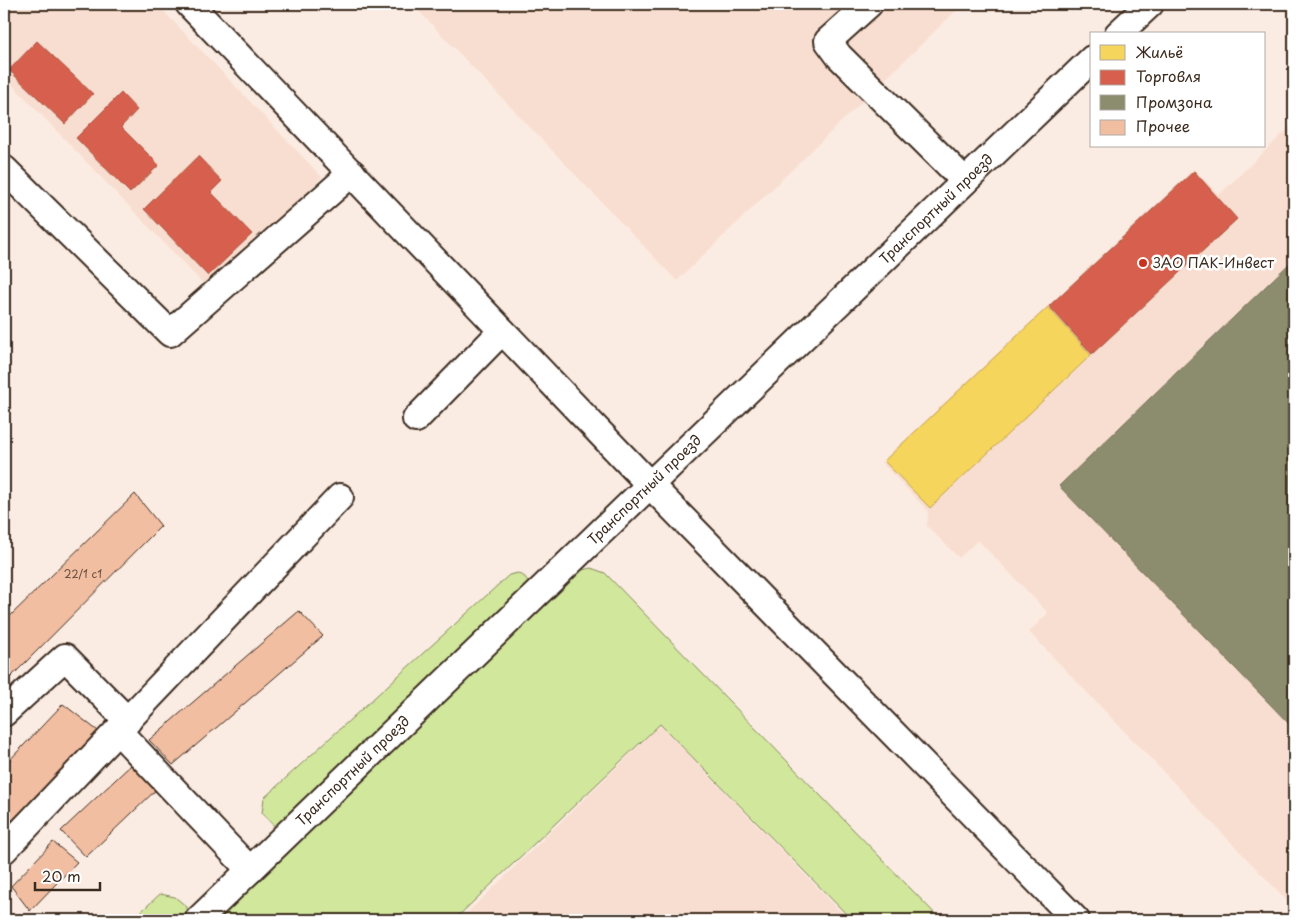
<svg xmlns="http://www.w3.org/2000/svg" width="1298" height="924" viewBox="0 0 1298 924" font-family="'Playpen Sans',sans-serif">
  <rect width="100%" height="100%" fill="#fbece3"/>
  <filter id="ink" filterUnits="userSpaceOnUse"><feTurbulence type="fractalNoise" baseFrequency=".02" numOctaves="2"/><feDisplacementMap in="SourceGraphic" scale="10" xChannelSelector="R" yChannelSelector="G"/><feConvolveMatrix kernelMatrix="1 2 1 2 8 2 1 2 1" color-interpolation-filters="sRGB"/></filter>
  <g filter="url(#ink)">
    <!-- built -->
    <path fill="#f8ded0" d="M 4,4 L 157,4 L 322,177 L 211,292 L 4,76 Z
      M 412,4 L 963,4 L 677,281 Z
      M 1294,123 L 1294,908 L 1029,632 L 1048,613 L 978,540 L 959,558 L 927,526 L 928,511 L 881,462 L 1194,169 L 1219,195 Z
      M 660,725 L 849,920 L 460,920 Z"/>
    <!-- green -->
    <path fill="#d0e79c" stroke="#86885d" d="M 591,568 L 605,573 L 941,920 L 852,920 L 660,724 L 454,920 L 208,920 L 577,571 Z
      M 518,573 L 525,577 L 530,585 L 289,826 L 273,825 L 262,813 L 264,798 L 509,575 Z
      M 160,894 L 175,897 L 187,907 L 188,920 L 132,920 Z"/>
    <!-- homes -->
    <path fill="#f6d55c" stroke="#bea249" d="M 1048,307 L 1091,355 L 930,508 L 884,461 Z"/>
    <!-- shops -->
    <path fill="#d6604d" stroke="#a8503f" d="M 37,41 L 93,94 L 65,124 L 9,70 Z
      M 121,93 L 137,110 L 121,127 L 159,165 L 130,193 L 76,138 Z
      M 198,156 L 222,181 L 211,192 L 252,234 L 208,276 L 144,209 Z
      M 1194,171 L 1237,219 L 1092,354 L 1049,306 Z"/>
    <!-- industry -->
    <path fill="#8c8c6e" stroke="#746f56" d="M 1294,259 L 1294,729 L 1059,486 Z"/>
    <!-- building -->
    <path fill="#f1bea2" stroke="#3b2a1e" d="M 135,494 L 161,526 L 4,684 L 4,622 Z
      M 299,611 L 323,636 L 173,765 L 149,740 Z
      M 63,704 L 102,734 L 20,817 L 4,823 L 4,766 Z
      M 132,764 L 156,790 L 86,857 L 61,831 Z
      M 53,842 L 77,862 L 30,911 L 11,886 Z"/>
    <g fill="none" stroke-linecap="round" stroke-linejoin="round">
      <defs>
        <g id="minor">
          <path d="M 189,4 L 650,485 L 1076,920"/>
          <path d="M 869,4 L 828,41 L 839,56 L 965,181"/>
          <path d="M 1118,34 L 1150,4"/>
          <path d="M 4,169 L 170,333 L 352,173"/>
          <path d="M 416,419 L 502,331"/>
          <path d="M 4,713 L 65,657 L 128,721"/>
          <path d="M 118,731 L 250,870"/>
          <path d="M 4,850 L 340,497"/>
          <path id="s1" d="M 198,920 L 1092,59"/>
        </g>
      </defs>
      <!-- minor casing -->
      <use href="#minor" stroke="#3b2a1e" stroke-width="30"/>
      <!-- minor -->
      <use href="#minor" stroke="#fff" stroke-width="26"/>
    </g>
  </g>
  <!-- markers -->
  <circle fill="#c8321e" stroke="#fff" stroke-width="2" cx="1143" cy="263" r="5"/>
  <g text-anchor="middle" stroke-width="5" stroke-linejoin="round" paint-order="stroke">
    <!-- number labels -->
    <g font-size="11" fill="#684f3f">
      <text x="83" y="578">22/1 с1</text>
    </g>
    <!-- street labels -->
    <g font-size="14" fill="#3b2a1e" stroke="#fff">
      <text dy="5" stroke="none"><textPath href="#s1" startOffset="1025">Транспортный проезд</textPath></text>
      <text dy="5" stroke="none"><textPath href="#s1" startOffset="620">Транспортный проезд</textPath></text>
      <text dy="5" stroke="none"><textPath href="#s1" startOffset="215">Транспортный проезд</textPath></text>
    </g>
    <!-- poi labels -->
    <g font-size="14" fill="#3b2a1e" stroke="#fff" text-anchor="start">
      <text x="1153" y="268">ЗАО ПАК-Инвест</text>
    </g>
  </g>
  <!-- margin -->
  <rect width="1298" height="924" fill="none" stroke="#fff" stroke-width="20"/>
  <rect x="10" y="10" width="1278" height="904" fill="none" stroke="#3b2a1e" stroke-width="2" filter="url(#ink)"/>
  <!-- legend -->
  <rect x="1090" y="32" width="175" height="115" fill="#ffffff" stroke="#b1aaa5"/>
  <rect x="1100" y="45" width="25" height="15" fill="#f6d55c" stroke="#b1aaa5"/>
  <text x="1136" y="58" font-size="15" fill="#3b2a1e">Жильё</text>
  <rect x="1100" y="70" width="25" height="15" fill="#d6604d" stroke="#b1aaa5"/>
  <text x="1136" y="82" font-size="15" fill="#3b2a1e">Торговля</text>
  <rect x="1100" y="95" width="25" height="15" fill="#8c8c6e" stroke="#b1aaa5"/>
  <text x="1136" y="108" font-size="15" fill="#3b2a1e">Промзона</text>
  <rect x="1100" y="120" width="25" height="15" fill="#f1bea2" stroke="#b1aaa5"/>
  <text x="1136" y="132" font-size="15" fill="#3b2a1e">Прочее</text>
  <!-- scale -->
  <path d="M35 882v8h65v-8" fill="none" stroke="#3b2a1e" stroke-width="2.5"/>
  <text x="42" y="882" font-size="15" fill="#3b2a1e" stroke="#ffffff" stroke-width="4" paint-order="stroke">20 m</text>
</svg>
